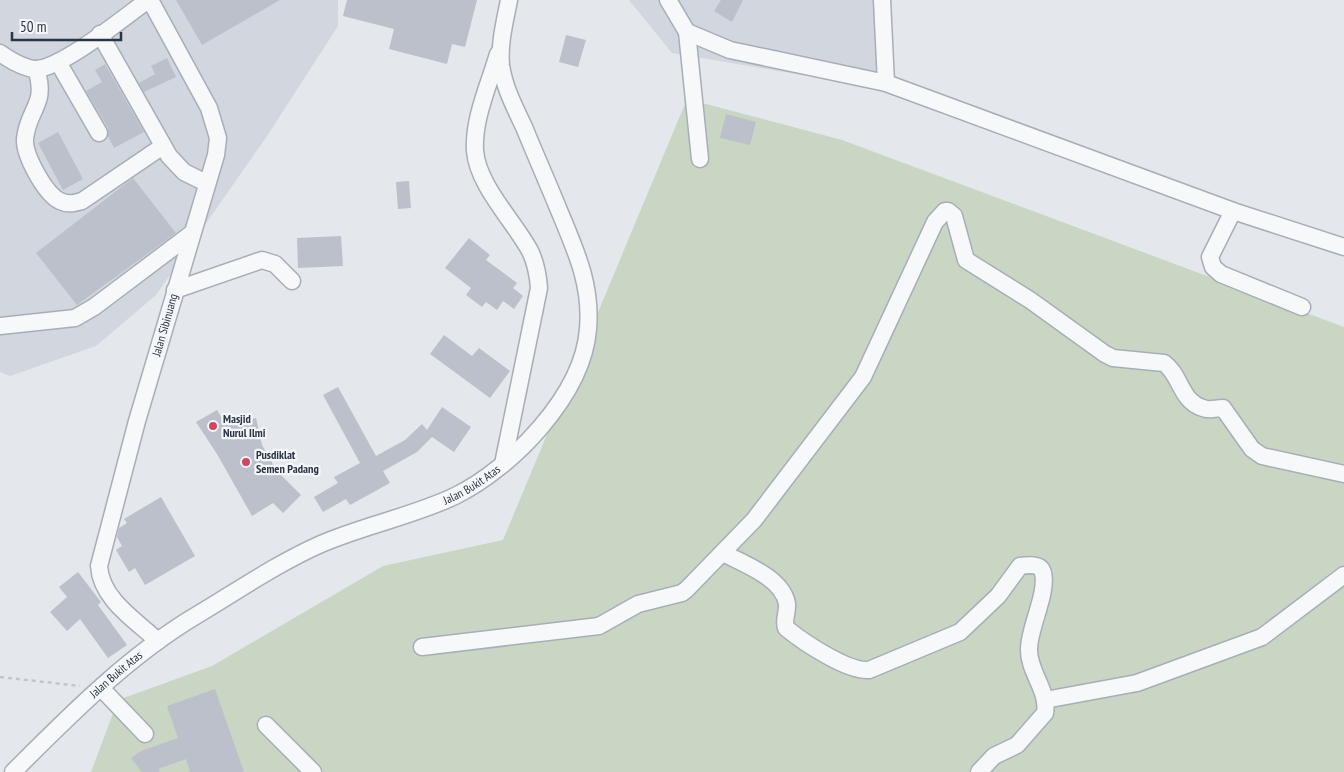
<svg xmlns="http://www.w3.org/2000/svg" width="1344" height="772" viewBox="0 0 1344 772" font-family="'PT Sans Narrow',sans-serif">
  <rect width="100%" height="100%" fill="#e4e7ec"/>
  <!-- built -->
  <path fill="#d2d6de" d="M 0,0 L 338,0 L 338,26 L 267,136 L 156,295 L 96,346 L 10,376 L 0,372 Z
    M 629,0 L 891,0 L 892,90 L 672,53 Z"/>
  <!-- green -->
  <path fill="#c9d6c4" d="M 687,99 L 842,140 L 1344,327 L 1344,772 L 91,772 L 118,700 L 212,666 L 383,566 L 503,540 Z"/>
  <!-- building -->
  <path fill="#bbc0ca" d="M 176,0 L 280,0 L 202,45 Z
    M 347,0 L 477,0 L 465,47 L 452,44 L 447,64 L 389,49 L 394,29 L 343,16 Z
    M 721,0 L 743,0 L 732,22 L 714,11 Z
    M 566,35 L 586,40 L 578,67 L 559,62 Z
    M 167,58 L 176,77 L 144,92 L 139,83 L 155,74 L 151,66 Z
    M 105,64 L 144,132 L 114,148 L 108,136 L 108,128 L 86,91 L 102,82 L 95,70 Z
    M 726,114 L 756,122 L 750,145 L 720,138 Z
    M 58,132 L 83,179 L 63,190 L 38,143 Z
    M 133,178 L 176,233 L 77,305 L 36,253 Z
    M 409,181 L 411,208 L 398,209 L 396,182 Z
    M 341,236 L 343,266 L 298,268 L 297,238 Z
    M 469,238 L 490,255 L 486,260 L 517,283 L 513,288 L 523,296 L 514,309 L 503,301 L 497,310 L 486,302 L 482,307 L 466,295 L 471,288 L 445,268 Z
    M 444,335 L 472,356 L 479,348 L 510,371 L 490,398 L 430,354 Z
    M 338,387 L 376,456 L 405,440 L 422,424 L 427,430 L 442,407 L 471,427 L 454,452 L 432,437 L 417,452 L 383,471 L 390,483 L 350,505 L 346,499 L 323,512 L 314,497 L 338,483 L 334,477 L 360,463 L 323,395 Z
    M 217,410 L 226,425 L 256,418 L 262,445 L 276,470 L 301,495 L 283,513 L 273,503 L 252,516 L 217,454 L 196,422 Z
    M 161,497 L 195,556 L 145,585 L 135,568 L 129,572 L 116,550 L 122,546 L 117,537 L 119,528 L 127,523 L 124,519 Z
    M 78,572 L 101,602 L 98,605 L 127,645 L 108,658 L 80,619 L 67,631 L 50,612 L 67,597 L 59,587 Z
    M 215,689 L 244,772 L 190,772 L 186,759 L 158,769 L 160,772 L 142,772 L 131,758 L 141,751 L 178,738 L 167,706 Z"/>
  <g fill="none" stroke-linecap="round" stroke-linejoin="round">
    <defs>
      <g id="minor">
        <path d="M 150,0 L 209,108 L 218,138 L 216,155 L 137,421 L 99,566 C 101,599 135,620 158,641"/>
        <path d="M 668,0 L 687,32 L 730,50 L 886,83 L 1233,211 L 1344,247"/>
        <path d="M 882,0 L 886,83"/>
        <path d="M 687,32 L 700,159"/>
        <path d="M 100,34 L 169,156 L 184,172 L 206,183"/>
        <path d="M 0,53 C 10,60 23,68 35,69 C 60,70 126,16 148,0"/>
        <path d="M 498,54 C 489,85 473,119 475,151 C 478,186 514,221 530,251 C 536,263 538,275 539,288 L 503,464"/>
        <path d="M 58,62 L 99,133"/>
        <path d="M 36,69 C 48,105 28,108 25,139 C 24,155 45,194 60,201 C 68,205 74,203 82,201 L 163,146"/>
        <path d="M 1233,211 L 1210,257 L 1213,267 L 1221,274 L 1302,307"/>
        <path d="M 175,290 L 262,260 L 275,264 L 292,281"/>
        <path d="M 0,326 L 75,318 L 94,307 L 191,234"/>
        <path d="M 723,553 C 744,564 783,578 787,604 C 788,612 783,620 786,628 C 803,642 848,672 869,670 L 960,632 L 998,596 L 1020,566 C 1027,565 1041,563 1043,573 C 1048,593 1029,628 1029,649 C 1028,671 1049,691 1045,713 L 1017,745 L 994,756 L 979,772"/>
        <path d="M 422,647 L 599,626 L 638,604 L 682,593 L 687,589 L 754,520 L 863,377 L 935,222 L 945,211 L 948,211 L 954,216 L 966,260 L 1030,300 L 1105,354 L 1113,358 L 1164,363 C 1181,375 1180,401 1203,408 C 1209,411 1216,408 1223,408 L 1252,449 L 1262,456 L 1344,474"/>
        <path d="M 101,688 L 145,734"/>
        <path d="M 1045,700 L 1137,683 L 1262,637 L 1344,575"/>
        <path d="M 266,725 L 313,772"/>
        <path id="s1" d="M 13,772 C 69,716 128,656 197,615 C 237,591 278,563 321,544 C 365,525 413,516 455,496 C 512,468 583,395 588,329 C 592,284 575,249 558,208 C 547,181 535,154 524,127 C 515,108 504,87 501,65 C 499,43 505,21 509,0"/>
      </g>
    </defs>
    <!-- minor casing -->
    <use href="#minor" stroke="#a8aeb7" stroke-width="19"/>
    <!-- path -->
    <path stroke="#c2c5cb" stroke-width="2.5" stroke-dasharray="4 4" stroke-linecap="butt" d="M 0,677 L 80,686"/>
    <!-- minor -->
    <use href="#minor" stroke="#f7f8fa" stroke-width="16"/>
  </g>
  <!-- markers -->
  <g fill="#d3475e" stroke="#f4f6f9" stroke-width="2">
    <circle cx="213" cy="426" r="5"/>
    <circle cx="246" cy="462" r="5"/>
  </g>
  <g text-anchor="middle" stroke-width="4.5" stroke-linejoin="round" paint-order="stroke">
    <!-- street labels -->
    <g font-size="12" fill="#2a3545" stroke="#f4f6f9">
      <text transform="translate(165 325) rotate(-74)" y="4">Jalan Sibinuang</text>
      <text dy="4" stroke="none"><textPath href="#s1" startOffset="548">Jalan Bukit Atas</textPath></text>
      <text dy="4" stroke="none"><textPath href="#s1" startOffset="142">Jalan Bukit Atas</textPath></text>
    </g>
    <!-- poi labels -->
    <g font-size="12" font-weight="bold" fill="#2a3545" stroke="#f4f6f9" text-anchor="start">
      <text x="223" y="423">Masjid<tspan x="223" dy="14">Nurul Ilmi</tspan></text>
      <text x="256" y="459">Pusdiklat<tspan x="256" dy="14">Semen Padang</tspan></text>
    </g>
  </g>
  <!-- scale -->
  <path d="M12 32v8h109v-8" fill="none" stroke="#2a3545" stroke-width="2.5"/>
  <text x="20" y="32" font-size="15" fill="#2a3545" stroke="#f4f6f9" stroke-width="4" paint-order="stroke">50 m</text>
</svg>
